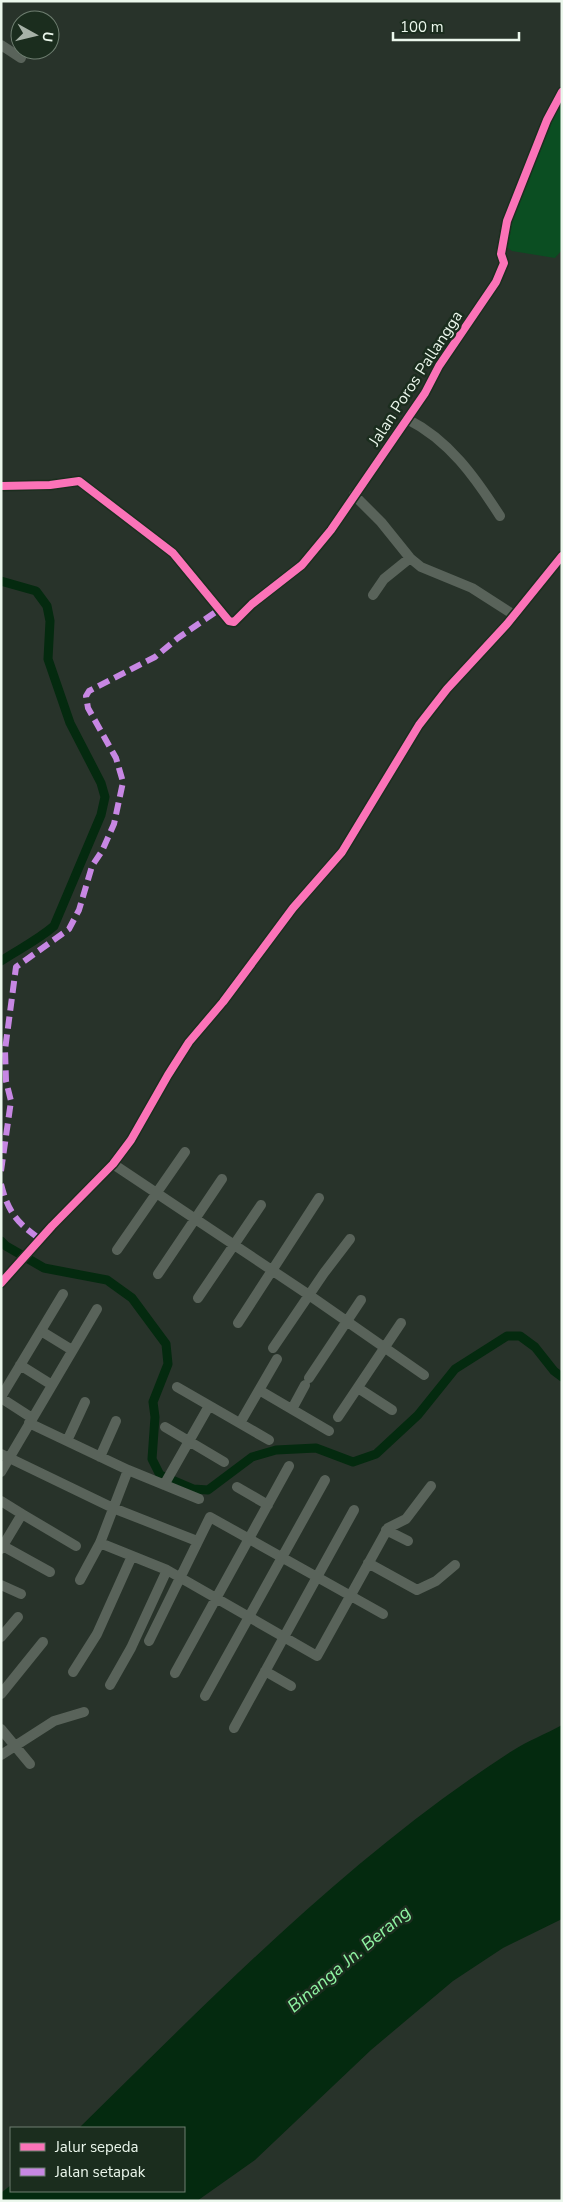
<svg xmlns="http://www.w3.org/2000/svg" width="563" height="2202" viewBox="0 0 563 2202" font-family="'Nunito Sans',sans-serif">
  <rect width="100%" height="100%" fill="#28332a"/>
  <!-- green -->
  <path fill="#0b4e22" d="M 562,96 L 562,250 L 555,258 L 512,251 L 505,246 L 509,228 Z"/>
  <!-- water -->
  <path fill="#042a0f" d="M 562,1725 L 562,1919 L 503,1948 L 453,1981 L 371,2050 L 255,2160 L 197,2201 L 1,2201 L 1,2193 L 11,2185 L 11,2191 L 184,2191 L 184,2128 L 79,2128 C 215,1995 350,1855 512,1751 C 527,1741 546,1734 562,1725 Z"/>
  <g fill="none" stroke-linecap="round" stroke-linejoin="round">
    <!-- canal -->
    <path stroke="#042a0f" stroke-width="9" d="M 1,581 L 36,591 L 47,606 L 50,621 L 48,659 L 70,723 L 101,783 L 105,797 L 101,815 L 54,926 C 38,940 19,949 1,961
      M 1,1241 L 6,1246 L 44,1268 L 107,1280 L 132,1298 L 166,1344 L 168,1364 L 153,1402 L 155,1417 L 152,1459 L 160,1475 L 193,1489 L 208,1490 L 252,1457 L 276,1450 L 316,1448 L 353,1462 L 376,1454 L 418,1415 L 455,1369 L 507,1336 L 520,1336 L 535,1347 L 554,1371 L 562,1377"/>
    <!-- street -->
    <path stroke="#59635a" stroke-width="10" d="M 1,45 L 21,58
      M 407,419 C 449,440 475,477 500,516
      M 1,486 L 50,485 L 79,481 L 173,553 L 229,621 L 234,622 L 252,604 L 302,565 L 331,530 L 425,393 L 439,366 L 496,282 L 504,263 L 501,254 L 507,221 L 547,120 L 562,92
      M 354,495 L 381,522 L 410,558 L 421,567 L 472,588 L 514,615
      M 373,595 L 384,579 L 410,558
      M 113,1164 L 309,1295 L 424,1375
      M 117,1250 L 185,1152
      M 158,1274 L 222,1179
      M 1,1283 L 52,1226 L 113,1164 L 131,1140 L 168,1075 L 189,1042 L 223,1002 L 293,908 L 342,852 L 419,725 L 447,689 L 507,624 L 562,556
      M 198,1298 L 261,1205
      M 238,1323 L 319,1198
      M 41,1331 L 72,1350
      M 273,1348 L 324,1273 L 350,1239
      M 20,1365 L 52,1385
      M 309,1378 L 361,1300
      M 177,1387 L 269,1440
      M 358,1388 L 392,1410
      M 259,1390 L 329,1431
      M 1,1397 L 63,1294
      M 1,1398 L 32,1418
      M 292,1409 L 305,1385
      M 338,1417 L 401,1323
      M 29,1423 L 128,1470 L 199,1499
      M 240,1423 L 277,1359
      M 165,1427 L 224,1462
      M 67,1441 L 85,1402
      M 1,1454 L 113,1508 L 197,1541
      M 100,1457 L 116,1421
      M 1,1472 L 97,1309
      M 164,1485 L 209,1406
      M 237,1487 L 268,1505
      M 1,1501 L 22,1514
      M 354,1510 L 317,1577 L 383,1614
      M 386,1530 L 408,1541
      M 100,1543 L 167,1570 L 317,1656 L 388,1528 L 406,1519 L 431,1486
      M 3,1546 L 50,1572
      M 1,1549 L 22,1514 L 76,1546
      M 368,1563 L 417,1590 L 436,1581 L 455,1565
      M 80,1580 L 100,1543 L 128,1470
      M 1,1585 L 21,1594
      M 1,1637 L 18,1617
      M 149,1641 L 210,1517 L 317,1577 L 234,1728
      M 265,1671 L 291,1686
      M 73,1672 L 97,1634 L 132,1556
      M 175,1673 L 289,1466
      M 110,1685 L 131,1648 L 167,1570
      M 1,1694 L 43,1642
      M 205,1696 L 325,1480
      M 1,1729 L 30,1764
      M 1,1755 L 54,1721 L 84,1712"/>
    <!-- quiet -->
    <path stroke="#c787e3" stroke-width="6" stroke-dasharray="12 6" stroke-linecap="butt" d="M 1,1171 L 11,1101 L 6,1081 L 5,1050 L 16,967 L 69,929 L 79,910 L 92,866 L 102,851 L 114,824 L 123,782 L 116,758 L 88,708 L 86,696 L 89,691 L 155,657 L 178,638 L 220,609
      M 1,1184 C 8,1212 17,1223 40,1239"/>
    <defs>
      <path id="cycleway" d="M 1,486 L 50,485 L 79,481 L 173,553 L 229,621 L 234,622 L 252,604 L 302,565 L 331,530 L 425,393 L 439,366 L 496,282 L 504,263 L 501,254 L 507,221 L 547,120 L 562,92
        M 1,1283 L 52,1226 L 113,1164 L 131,1140 L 168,1075 L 189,1042 L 223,1002 L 293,908 L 342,852 L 419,725 L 447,689 L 507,624 L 562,556"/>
    </defs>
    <!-- cycleway casing -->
    <use href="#cycleway" stroke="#1b2d1e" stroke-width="11"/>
    <!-- cycleway -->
    <use href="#cycleway" stroke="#fb73b8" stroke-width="8"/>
  </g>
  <g text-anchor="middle" stroke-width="5" stroke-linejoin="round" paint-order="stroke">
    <!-- street labels -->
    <g font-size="16" fill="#ebf7ec" stroke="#1b2d1e">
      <text transform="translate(415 378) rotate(-57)" y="6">Jalan Poros Pallangga</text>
    </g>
    <!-- water labels -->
    <g font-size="18" font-style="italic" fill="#8ff4a3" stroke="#1b2d1e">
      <text transform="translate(349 1959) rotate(-40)" y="6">Binanga Jn. Berang</text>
    </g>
  </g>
  <!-- border -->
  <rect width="563" height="2202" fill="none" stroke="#ebf7ec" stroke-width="5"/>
  <!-- legend -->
  <rect x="10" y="2127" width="175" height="65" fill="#1b2d1e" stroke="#6e7e70"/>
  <rect x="20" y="2143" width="25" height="8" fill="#fb73b8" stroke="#6e7e70"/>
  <text x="55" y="2152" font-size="15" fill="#ebf7ec">Jalur sepeda</text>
  <rect x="20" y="2168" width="25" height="8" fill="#c787e3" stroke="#6e7e70"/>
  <text x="55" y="2177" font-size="15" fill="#ebf7ec">Jalan setapak</text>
  <!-- north arrow -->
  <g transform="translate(35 35) rotate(98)"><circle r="24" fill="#1b2d1e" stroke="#6e7e70"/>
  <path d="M0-4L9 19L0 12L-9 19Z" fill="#a7b2a8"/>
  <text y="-8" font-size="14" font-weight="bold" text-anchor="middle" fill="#ebf7ec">U</text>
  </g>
  <!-- scale -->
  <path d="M393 32v8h126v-8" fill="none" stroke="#ebf7ec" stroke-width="2.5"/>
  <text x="400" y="32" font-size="15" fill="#ebf7ec" stroke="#1b2d1e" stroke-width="4" paint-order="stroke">100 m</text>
</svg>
